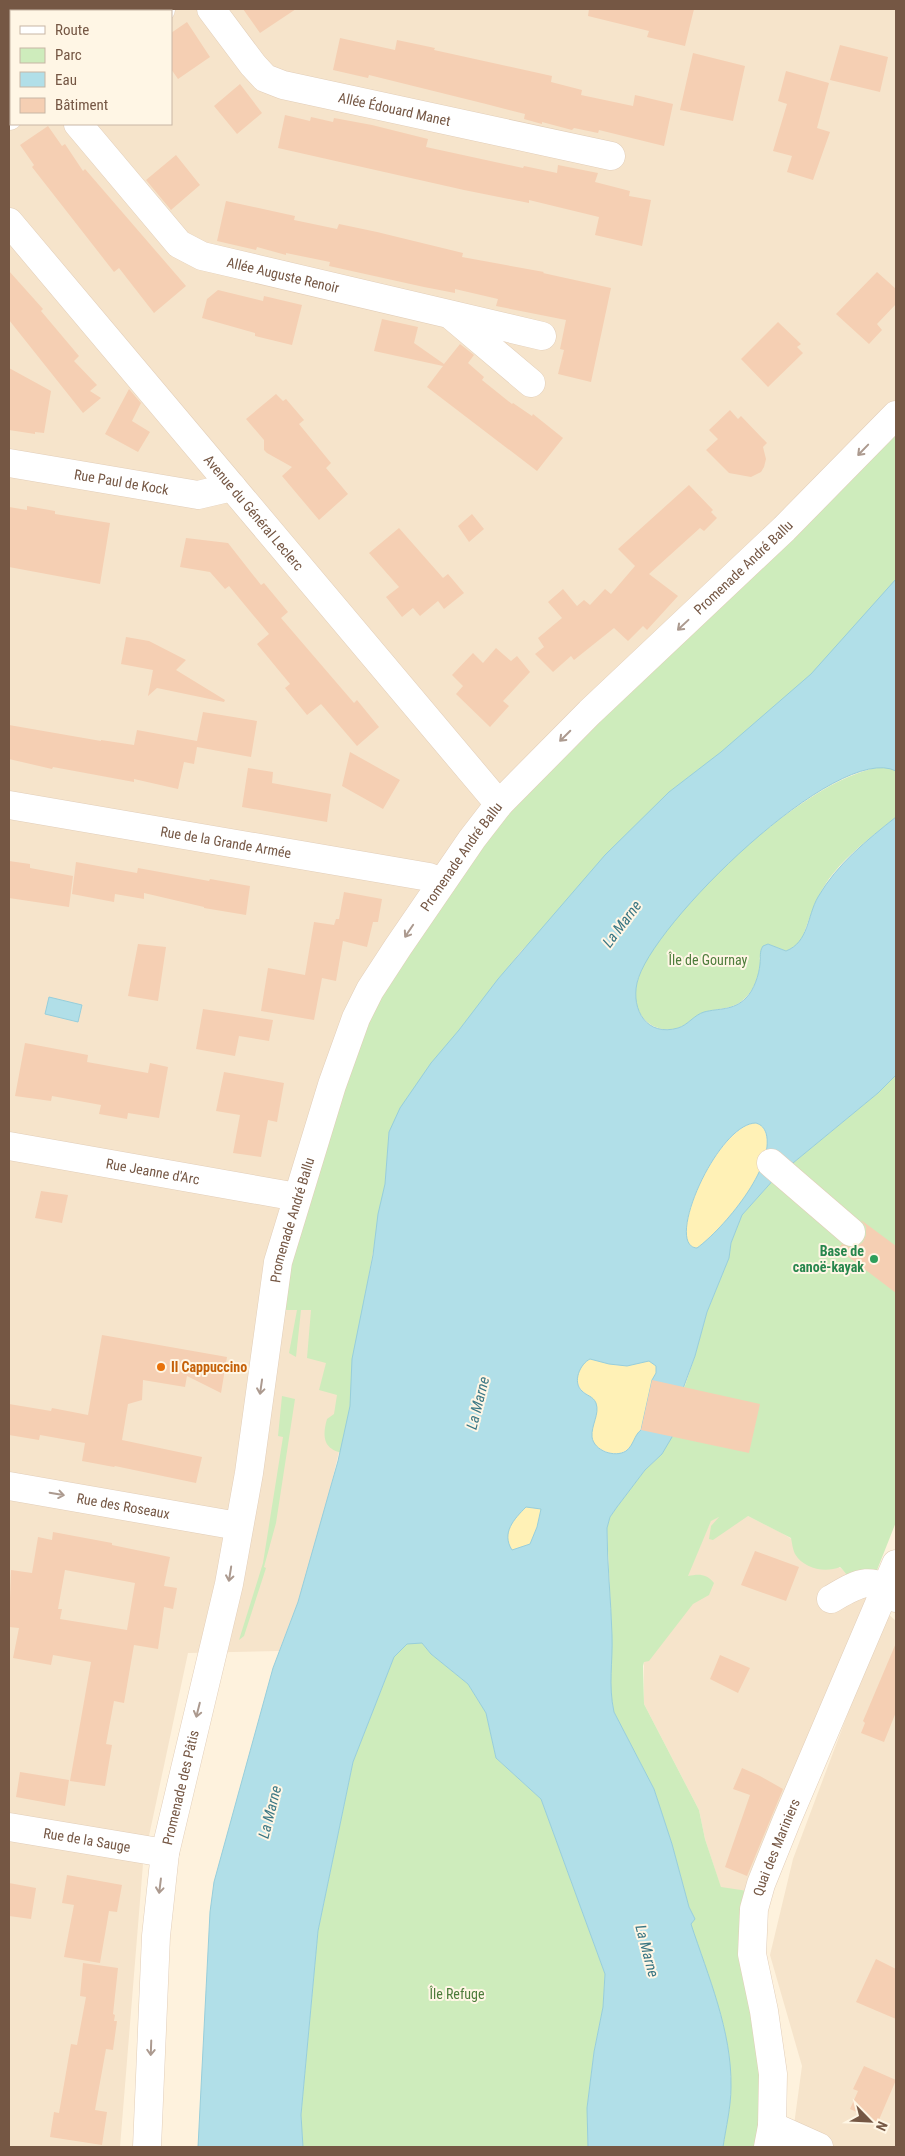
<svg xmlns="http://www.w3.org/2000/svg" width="905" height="2156" viewBox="0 0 905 2156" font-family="'Roboto Condensed',sans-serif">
  <rect width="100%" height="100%" fill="#fef2dd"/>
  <!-- residential -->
  <path fill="#f6e4cb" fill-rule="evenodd" d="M 9,9 L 896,9 L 896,579 L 350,1406 L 326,1506 L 298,1602 L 279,1651 L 188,1653 L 143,1864 L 120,2147 L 9,2147 ZM 11,11 L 171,11 L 171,124 L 11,124 Z
    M 721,1516 L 748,1516 L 780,1532 L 842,1569 L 866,1598 L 748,1891 L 721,1888 L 705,1839 L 699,1810 L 644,1704 L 644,1661 L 667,1624 L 711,1520 Z
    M 886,1612 L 896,1621 L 896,2147 L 791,2147 L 802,2066 L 770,1955 L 793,1859 Z"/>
  <!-- green -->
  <path fill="#ceecbc" d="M 896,426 L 896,623 L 817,673 L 521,951 L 453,1038 L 389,1132 L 385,1184 L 365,1296 L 348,1454 C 325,1451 321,1440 327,1419 L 334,1414 L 337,1395 L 319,1390 L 326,1363 L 307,1358 L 311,1310 L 301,1310 L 296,1357 L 289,1353 L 297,1310 L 286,1310 L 282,1327 L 278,1294 L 364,1020 L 509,806 Z
    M 879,767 L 887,767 L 896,771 L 896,817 C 870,838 839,860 822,890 C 817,899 813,909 809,919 C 803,934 803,945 786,951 L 768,944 C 766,947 760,953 760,957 C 759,959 761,962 760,964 C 759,975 754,990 745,998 C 732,1011 718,1007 703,1013 C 694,1016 687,1025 678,1028 C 652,1035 633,1015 636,990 C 643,930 755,834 804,802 C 827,786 852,773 879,767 Z
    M 896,1075 L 896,1522 L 866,1598 L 842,1569 L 840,1567 C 825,1573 804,1569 795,1554 C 793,1550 792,1543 791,1538 L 748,1516 L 713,1540 L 709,1539 L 711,1526 L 719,1517 L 711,1521 L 688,1576 C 698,1574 706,1573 714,1583 L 709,1595 L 693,1604 L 649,1661 L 644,1662 L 643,1666 L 644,1704 L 699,1810 L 705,1839 L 721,1887 L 748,1891 L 760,2043 L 759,2147 L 723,2147 C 726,2127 731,2107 731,2087 C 732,2031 708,1976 690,1924 L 695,1919 L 689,1907 L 672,1844 L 654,1789 L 614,1712 L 610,1689 L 612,1636 L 607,1528 L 610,1517 L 617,1507 L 645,1470 L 662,1454 L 695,1356 L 707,1312 L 729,1258 L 731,1243 L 742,1215 L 776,1177 L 878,1093 Z
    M 282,1396 L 295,1399 L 276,1523 L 264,1567 L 266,1568 L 244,1636 L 239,1640 L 263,1563 L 283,1437 L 278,1436 Z
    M 407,1643 L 422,1643 L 431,1654 L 468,1684 L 486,1713 L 496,1758 L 541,1799 L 605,1974 L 603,2007 L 594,2052 L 587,2108 L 588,2147 L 303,2147 L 301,2115 L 318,1931 L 353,1762 L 394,1657 Z"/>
  <!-- sand -->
  <path fill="#fff1b6" d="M 753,1123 C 761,1123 764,1127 766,1135 C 775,1168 723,1229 697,1248 L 692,1247 L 687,1243 C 680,1210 720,1132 753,1123 Z
    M 590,1359 L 614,1365 L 627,1366 L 649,1361 L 656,1366 C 658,1374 652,1380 650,1388 C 646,1408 640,1463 608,1452 C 602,1450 595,1447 593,1441 C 590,1434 593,1428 593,1422 C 594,1413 590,1404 589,1395 C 572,1388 575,1367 590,1359 Z
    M 526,1506 L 541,1509 L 537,1527 L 530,1544 L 512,1550 C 501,1533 513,1519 526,1506 Z"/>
  <!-- water -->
  <path fill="#b1dfe8" stroke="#97cedb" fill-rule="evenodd" d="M 896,579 L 896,771 C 838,741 649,926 637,983 C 631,1010 647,1037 678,1028 C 688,1025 694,1015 704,1012 C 719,1008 733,1011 746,998 C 754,990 759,975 760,964 C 761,957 759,952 763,946 L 768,944 L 786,951 C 809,942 807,916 818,897 C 837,864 867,840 896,817 L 896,1075 L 878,1093 L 776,1177 L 742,1215 L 731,1243 L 729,1258 L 707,1312 L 695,1356 L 684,1386 L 672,1437 L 662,1454 L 645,1470 L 617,1507 L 610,1517 L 607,1528 C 607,1564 611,1600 612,1635 C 613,1663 608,1684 614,1712 L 654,1789 L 672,1844 L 689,1907 L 695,1919 L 691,1924 C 708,1976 732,2031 731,2087 C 731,2107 726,2127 723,2147 L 588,2147 L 587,2108 L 594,2052 L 603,2007 L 605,1974 L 541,1799 L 496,1758 L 486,1713 L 468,1684 L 431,1654 L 422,1643 L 407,1644 L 394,1657 L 353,1762 L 318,1931 L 301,2115 L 303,2147 L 198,2147 L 210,1912 L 214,1882 L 273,1668 L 298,1602 L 338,1461 L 350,1406 L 352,1359 L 373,1255 L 378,1214 L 385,1184 L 389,1132 L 400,1108 L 431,1063 L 459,1030 L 498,979 L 605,855 L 669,792 L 721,752 L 811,674 ZM 756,1123 C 762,1125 764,1128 766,1133 C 776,1167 723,1229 697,1248 C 663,1246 718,1123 756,1123 ZM 590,1359 L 609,1364 L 627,1366 L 649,1361 L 656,1366 L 656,1373 L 652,1380 L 641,1430 C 634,1435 634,1445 626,1451 C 615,1458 594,1451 592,1437 C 591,1425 600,1414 596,1403 C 593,1396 587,1396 582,1391 C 572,1382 580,1364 590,1359 ZM 526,1507 L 541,1509 L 537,1527 L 530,1544 L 512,1550 C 501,1533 514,1519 526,1507 Z
    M 49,997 L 82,1005 L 78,1022 L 45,1014 Z"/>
  <!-- building -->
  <path fill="#f5cfb3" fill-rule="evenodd" d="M 243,9 L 296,9 L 260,33 Z
    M 589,9 L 694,9 L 685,46 L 647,37 L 649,31 L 588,16 Z
    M 187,22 L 210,57 L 178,79 L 171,69 L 171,33 Z
    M 340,38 L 395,50 L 397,40 L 435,48 L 434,50 L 552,76 L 551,82 L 582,90 L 581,95 L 633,106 L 635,95 L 673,104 L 664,146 L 599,130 L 598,133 L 574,128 L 572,130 L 542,122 L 542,124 L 524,119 L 525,114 L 486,104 L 369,75 L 368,78 L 333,70 Z
    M 840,45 L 888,57 L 880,92 L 830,80 Z
    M 693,53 L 745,66 L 733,121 L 680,110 Z
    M 786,71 L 829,83 L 817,128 L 830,132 L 813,180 L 787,172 L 792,156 L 773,151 L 787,104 L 778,101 Z
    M 240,84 L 262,113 L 237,134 L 214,106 Z
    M 285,115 L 310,121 L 311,117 L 333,122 L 334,118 L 372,125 L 428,139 L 426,147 L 523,168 L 524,166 L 557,173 L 558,165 L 598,173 L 595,182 L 630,191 L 629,196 L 651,200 L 642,246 L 595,235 L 599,217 L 529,200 L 529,203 L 464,190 L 278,148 Z
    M 48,126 L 62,146 L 65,144 L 83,171 L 85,169 L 186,286 L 154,313 L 119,268 L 114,272 L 32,167 L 34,165 L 20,145 Z
    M 176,155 L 200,185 L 171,210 L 146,180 Z
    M 226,201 L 295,216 L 294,220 L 337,229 L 339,224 L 377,232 L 463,253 L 462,257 L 544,272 L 543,273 L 611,288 L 591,382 L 558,374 L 564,350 L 560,349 L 566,320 L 496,306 L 498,299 L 455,289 L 455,293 L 424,287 L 329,266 L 330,262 L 286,253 L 286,255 L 257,247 L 256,250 L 217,241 Z
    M 9,271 L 43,309 L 41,311 L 79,356 L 74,361 L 97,385 L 90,391 L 101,398 L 83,413 L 9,320 Z
    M 877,272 L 896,289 L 896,304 L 877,324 L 882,330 L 869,344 L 836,314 Z
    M 218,290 L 263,301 L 264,296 L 302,305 L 292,345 L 255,336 L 255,333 L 202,318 L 207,299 Z
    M 382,319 L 418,327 L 414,343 L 444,364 L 460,344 L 474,355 L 468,363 L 484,377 L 482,380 L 512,404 L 513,403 L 532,416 L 533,414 L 563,438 L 537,471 L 427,387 L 443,366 L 374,351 Z
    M 778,322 L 801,344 L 797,347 L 803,353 L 768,387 L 741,359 Z
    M 9,368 L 51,391 L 44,433 L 35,432 L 35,434 L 9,430 Z
    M 129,389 L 141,403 L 132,421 L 150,432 L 138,452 L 105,434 Z
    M 276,394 L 283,401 L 286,399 L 304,420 L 299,424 L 331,463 L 326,468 L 348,494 L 319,520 L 282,476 L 292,467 L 267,453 L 264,450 L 264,440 L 246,419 Z
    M 730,410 L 738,419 L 741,416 L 767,443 L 763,447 L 766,459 L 764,467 L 761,472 L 751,477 L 729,473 L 706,450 L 718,439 L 709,430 Z
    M 689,485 L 713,510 L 711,512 L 717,518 L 704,531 L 700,528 L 649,574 L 678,596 L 647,630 L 643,626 L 628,641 L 614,628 L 574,660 L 571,656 L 553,672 L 535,654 L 544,647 L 538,638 L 562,618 L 548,602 L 563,589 L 577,606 L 584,600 L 590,605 L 605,589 L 611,594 L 635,566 L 618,549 Z
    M 27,506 L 55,511 L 55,514 L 110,523 L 100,584 L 9,567 L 9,507 L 27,510 Z
    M 472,514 L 484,529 L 469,542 L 458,526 Z
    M 399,528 L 443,578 L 448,574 L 464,593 L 444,609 L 438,601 L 420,616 L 413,608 L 402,617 L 386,597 L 399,587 L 369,553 Z
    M 186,538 L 228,543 L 261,585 L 264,583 L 288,612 L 281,618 L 354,703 L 357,700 L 379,727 L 357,746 L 321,704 L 307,715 L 285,688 L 290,684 L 257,644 L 269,634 L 229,586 L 225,589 L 210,572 L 180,567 Z
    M 126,637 L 149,641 L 186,660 L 176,670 L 225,700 L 224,702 L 157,688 L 148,696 L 153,670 L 121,664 Z
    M 496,648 L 511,661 L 517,656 L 530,672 L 503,701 L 509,706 L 490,727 L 456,694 L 463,686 L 452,675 L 473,653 L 483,663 Z
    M 203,712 L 257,721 L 251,757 L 197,747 L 194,764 L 184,762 L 178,789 L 134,779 L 134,782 L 53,767 L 52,769 L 9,759 L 9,725 L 101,741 L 101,740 L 134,745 L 137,730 L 197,741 Z
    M 350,752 L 400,780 L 383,809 L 342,786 Z
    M 248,768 L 273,772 L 272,783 L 331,794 L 327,822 L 242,807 Z
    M 9,861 L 30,864 L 30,868 L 73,876 L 69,907 L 9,898 Z
    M 76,862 L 137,873 L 138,868 L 209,881 L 210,879 L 250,886 L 246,915 L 204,908 L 204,907 L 144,893 L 144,899 L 115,894 L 114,902 L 72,894 Z
    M 344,892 L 382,899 L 378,922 L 373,922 L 367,947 L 343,941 L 336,981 L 322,978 L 314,1020 L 261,1011 L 268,968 L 305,975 L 314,922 L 334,925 L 336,919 L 339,919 Z
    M 138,944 L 166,947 L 158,1001 L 128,996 Z
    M 203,1009 L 273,1020 L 269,1041 L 239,1036 L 235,1056 L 196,1049 Z
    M 25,1043 L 88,1055 L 87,1062 L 148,1073 L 150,1063 L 168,1067 L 159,1118 L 128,1113 L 127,1119 L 99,1114 L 101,1105 L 52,1096 L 51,1101 L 15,1096 Z
    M 224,1072 L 284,1083 L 277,1122 L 268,1120 L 261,1157 L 233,1153 L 240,1115 L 216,1111 Z
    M 41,1191 L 68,1195 L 62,1223 L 35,1218 Z
    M 861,1220 L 896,1246 L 896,1293 L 838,1249 L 842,1244 L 849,1247 L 856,1247 L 863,1242 L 866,1235 L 866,1227 Z
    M 102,1335 L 227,1357 L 221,1393 L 187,1376 L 185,1387 L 143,1380 L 142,1400 L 128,1404 L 122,1440 L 202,1457 L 196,1483 L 115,1466 L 114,1467 L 82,1461 L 85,1443 L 40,1435 L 39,1440 L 9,1435 L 9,1404 L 51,1411 L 52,1408 L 88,1415 Z
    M 652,1380 L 760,1404 L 749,1453 L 641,1430 Z
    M 53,1532 L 112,1543 L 112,1545 L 170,1557 L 164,1586 L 177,1588 L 173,1609 L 164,1607 L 158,1649 L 134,1645 L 124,1703 L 114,1701 L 106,1744 L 112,1745 L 105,1786 L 70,1781 L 91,1662 L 53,1655 L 51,1665 L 13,1658 L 19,1628 L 9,1627 L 11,1570 L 32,1573 L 38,1537 L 52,1540 ZM 65,1570 L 135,1583 L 127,1630 L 60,1619 L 62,1609 L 58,1609 Z
    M 755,1551 L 799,1567 L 786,1601 L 741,1585 Z
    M 896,1643 L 896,1712 L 884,1742 L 861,1733 L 865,1723 L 863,1721 Z
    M 720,1655 L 750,1668 L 738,1693 L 710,1679 Z
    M 742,1768 L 760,1776 L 783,1789 L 747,1876 L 725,1867 L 750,1795 L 733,1789 Z
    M 20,1772 L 69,1780 L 65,1806 L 16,1797 Z
    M 67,1875 L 122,1885 L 117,1912 L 109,1911 L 100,1963 L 64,1957 L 74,1905 L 62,1903 Z
    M 9,1883 L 36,1888 L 31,1919 L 9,1916 Z
    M 876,1959 L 896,1969 L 896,2019 L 856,2002 Z
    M 83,1963 L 118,1968 L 113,2014 L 115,2015 L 114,2021 L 117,2021 L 113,2050 L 106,2049 L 95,2110 L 107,2112 L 102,2145 L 50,2137 L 54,2112 L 59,2113 L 71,2044 L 77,2045 L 86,1997 L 80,1996 Z
    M 864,2066 L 896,2080 L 878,2122 L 850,2109 L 858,2091 L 853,2089 Z"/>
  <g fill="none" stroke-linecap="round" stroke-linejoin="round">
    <defs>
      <g id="minor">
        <path id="s1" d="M 211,9 L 253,65 L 265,78 L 283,85 L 611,156"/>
        <path d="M 18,11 L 19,9"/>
        <path d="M 157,11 L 161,9"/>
        <path d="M 9,116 L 11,114"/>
        <path id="s2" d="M 78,124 L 179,244 L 202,256 L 542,336"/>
        <path id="s3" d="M 9,222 L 499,804"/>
        <path d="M 453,317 L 531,383"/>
        <path id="s4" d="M 9,463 L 198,495 L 232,487"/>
        <path id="s5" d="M 9,805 L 429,877 L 442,882"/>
        <path id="s6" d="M 9,1146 L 297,1197"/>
        <path d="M 771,1163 L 851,1232"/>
        <path id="s7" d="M 9,1486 L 238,1526"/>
        <path d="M 831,1599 C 857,1584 872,1573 896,1598"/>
        <path id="s8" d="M 9,1827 L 165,1853"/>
        <path d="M 772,2126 L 819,2147"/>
        <path id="s9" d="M 147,2147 L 156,1936 L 165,1853 L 229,1584 L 249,1473 L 278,1262 L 332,1085 L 356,1018 L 370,990 L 398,947 L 472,839 L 499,804 L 590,712 L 784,529 L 896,415"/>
        <path id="s10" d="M 768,2147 L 772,2126 L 773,2074 L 764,2011 L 752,1954 L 754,1909 L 761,1884 L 786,1822 L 896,1564"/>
      </g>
    </defs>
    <!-- minor casing -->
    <use href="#minor" stroke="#e2ceb9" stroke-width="29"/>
    <!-- minor -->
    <use href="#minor" stroke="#fff" stroke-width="28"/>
  </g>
  <!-- one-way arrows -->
  <defs><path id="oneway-shaft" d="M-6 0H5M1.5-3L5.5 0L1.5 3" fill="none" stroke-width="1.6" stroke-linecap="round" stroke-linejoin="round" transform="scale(1.25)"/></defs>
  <g stroke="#ac9a8f">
    <use href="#oneway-shaft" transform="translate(863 450) rotate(134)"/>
    <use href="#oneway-shaft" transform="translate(683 625) rotate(137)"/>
    <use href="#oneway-shaft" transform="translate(565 736) rotate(135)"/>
    <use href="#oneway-shaft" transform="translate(409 931) rotate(124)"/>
    <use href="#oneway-shaft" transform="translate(261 1387) rotate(98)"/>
    <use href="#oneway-shaft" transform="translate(57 1494) rotate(10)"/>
    <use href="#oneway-shaft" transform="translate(230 1574) rotate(99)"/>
    <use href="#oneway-shaft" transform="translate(198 1710) rotate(104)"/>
    <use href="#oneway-shaft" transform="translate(160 1886) rotate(97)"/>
    <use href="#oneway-shaft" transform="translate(151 2048) rotate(92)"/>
  </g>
  <!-- markers -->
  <circle fill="#2e9e5b" stroke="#fff6e5" stroke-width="2" cx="874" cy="1259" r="5"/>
  <circle fill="#e8710a" stroke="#fff6e5" stroke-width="2" cx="161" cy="1367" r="5"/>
  <g text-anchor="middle" stroke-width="4" stroke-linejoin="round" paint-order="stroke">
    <!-- street labels -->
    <g font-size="14" fill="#755744" stroke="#fff6e5">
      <text dy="5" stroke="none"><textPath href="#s1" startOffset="221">Allée Édouard Manet</textPath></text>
      <text dy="5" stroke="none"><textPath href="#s2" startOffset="266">Allée Auguste Renoir</textPath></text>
      <text dy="5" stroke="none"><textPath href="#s4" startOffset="114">Rue Paul de Kock</textPath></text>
      <text dy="5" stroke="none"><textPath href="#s3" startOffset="380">Avenue du Général Leclerc</textPath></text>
      <text dy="5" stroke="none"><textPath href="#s9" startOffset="1751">Promenade André Ballu</textPath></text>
      <text dy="5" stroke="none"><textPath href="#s5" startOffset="220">Rue de la Grande Armée</textPath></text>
      <text dy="5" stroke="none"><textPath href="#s9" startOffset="1346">Promenade André Ballu</textPath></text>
      <text dy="5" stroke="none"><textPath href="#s6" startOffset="146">Rue Jeanne d'Arc</textPath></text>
      <text dy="5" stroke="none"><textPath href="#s9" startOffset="941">Promenade André Ballu</textPath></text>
      <text dy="5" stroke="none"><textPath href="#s7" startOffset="116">Rue des Roseaux</textPath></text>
      <text dy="5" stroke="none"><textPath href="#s9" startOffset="362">Promenade des Pâtis</textPath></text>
      <text dy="5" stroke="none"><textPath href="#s8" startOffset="79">Rue de la Sauge</textPath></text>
      <text dy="5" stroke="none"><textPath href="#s10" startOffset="306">Quai des Mariniers</textPath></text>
    </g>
    <!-- park labels -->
    <g font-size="14" fill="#4d7c3b" stroke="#fff6e5">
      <text x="708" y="965">Île de Gournay</text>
      <text x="457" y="1999">Île Refuge</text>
    </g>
    <!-- leisure labels -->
    <g font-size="14" font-weight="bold" fill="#27864d" stroke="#fff6e5" text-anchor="end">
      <text x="864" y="1256">Base de<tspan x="864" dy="16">canoë-kayak</tspan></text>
    </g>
    <!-- food labels -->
    <g font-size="14" font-weight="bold" fill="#c56008" stroke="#fff6e5" text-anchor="start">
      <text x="171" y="1372">Il Cappuccino</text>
    </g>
    <!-- water labels -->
    <g font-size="15" font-style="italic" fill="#3a7683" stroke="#fff6e5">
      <text transform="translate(622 924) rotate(-53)" y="5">La Marne</text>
      <text transform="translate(478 1403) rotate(-76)" y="5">La Marne</text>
      <text transform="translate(270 1812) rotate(-76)" y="5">La Marne</text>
      <text transform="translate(647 1951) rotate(75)" y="5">La Marne</text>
    </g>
  </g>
  <!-- border -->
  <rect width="905" height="2156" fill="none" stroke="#755744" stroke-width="20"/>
  <!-- legend -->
  <rect x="10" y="10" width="162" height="115" fill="#fff6e5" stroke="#c8b6a5"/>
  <rect x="20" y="26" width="25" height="8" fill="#ffffff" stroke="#c8b6a5"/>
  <text x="55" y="35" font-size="15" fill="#755744">Route</text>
  <rect x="20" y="48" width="25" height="15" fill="#ceecbc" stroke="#c8b6a5"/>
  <text x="55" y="60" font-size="15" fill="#755744">Parc</text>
  <rect x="20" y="72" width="25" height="15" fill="#b1dfe8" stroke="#c8b6a5"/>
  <text x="55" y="85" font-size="15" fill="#755744">Eau</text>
  <rect x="20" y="98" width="25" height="15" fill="#f5cfb3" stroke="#c8b6a5"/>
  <text x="55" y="110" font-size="15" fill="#755744">Bâtiment</text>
  <!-- north arrow -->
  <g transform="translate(870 2121) rotate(114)" stroke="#fff6e5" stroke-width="4" paint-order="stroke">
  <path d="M0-4L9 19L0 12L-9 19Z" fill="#755744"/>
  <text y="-8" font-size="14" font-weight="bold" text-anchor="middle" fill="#755744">N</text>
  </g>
</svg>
